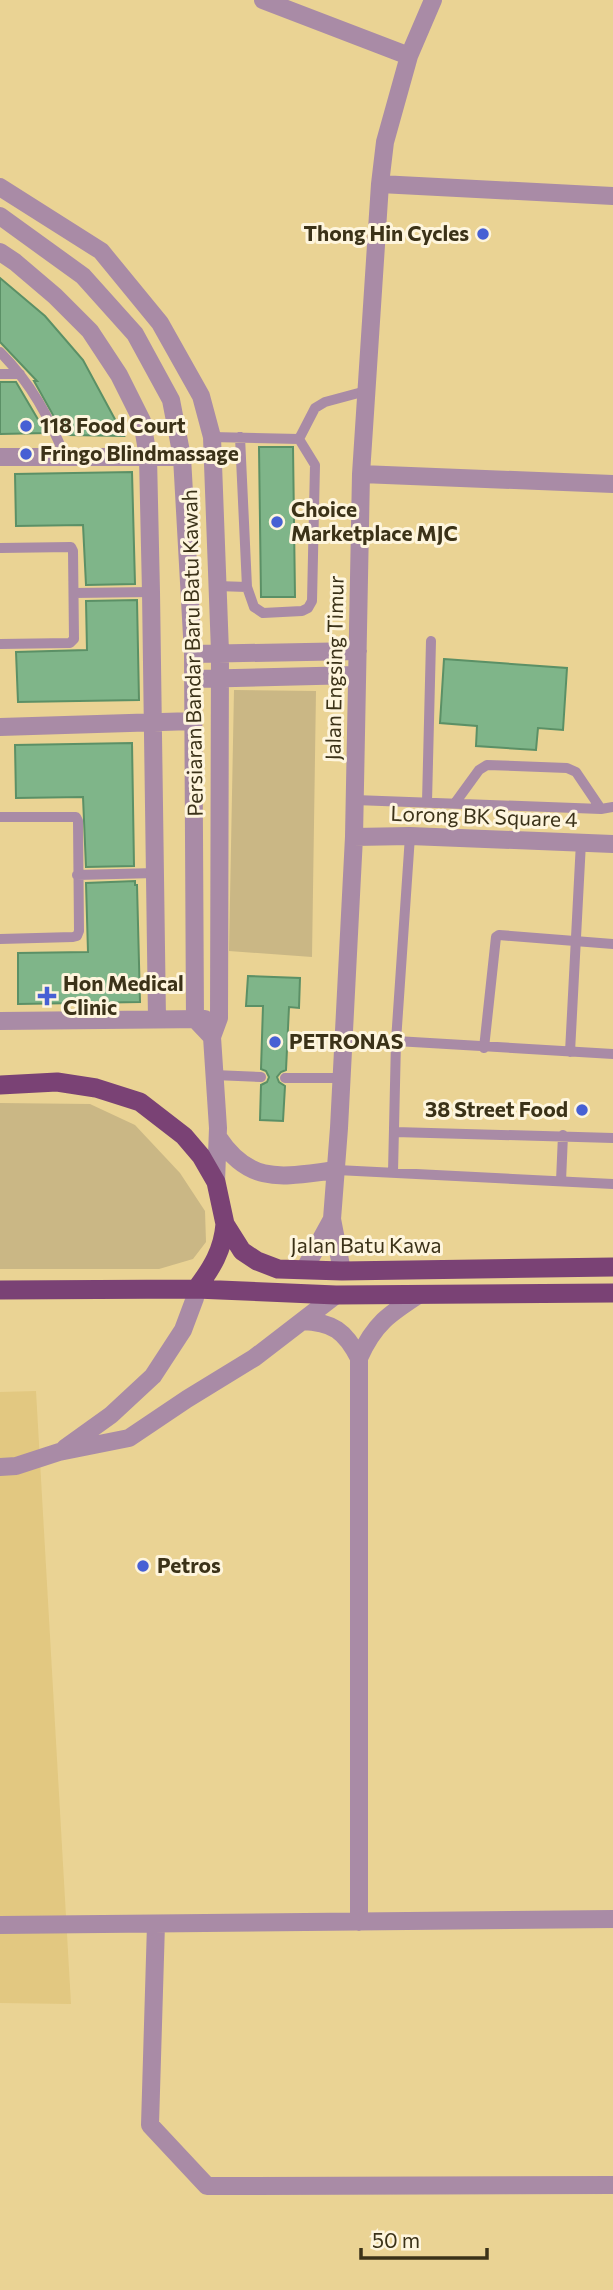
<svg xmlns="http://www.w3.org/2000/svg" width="613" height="2290" viewBox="0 0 613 2290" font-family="Commissioner,sans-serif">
  <rect width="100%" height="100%" fill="#ead394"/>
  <!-- built -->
  <path fill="#e2c881" d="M 36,1391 L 71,2004 L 0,2003 L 0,1392 Z"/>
  <!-- green -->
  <path fill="#cab785" d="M 234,690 L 316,691 L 312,957 L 229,951 Z
    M 0,1103 L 90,1104 L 135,1125 L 180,1173 L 205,1211 L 206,1242 L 193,1259 L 159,1269 L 0,1269 Z"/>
  <!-- building -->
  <path fill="#7fb589" stroke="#5b9066" stroke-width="2" d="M 0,278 L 45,316 L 83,360 L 124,436 L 68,435 L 63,433 L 34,381 L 37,381 L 0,342 Z
    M 0,382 L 16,382 L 46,433 L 0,434 Z
    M 259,447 L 293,447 L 295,597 L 261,597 Z
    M 132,472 L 135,584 L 86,585 L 83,525 L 16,526 L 15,474 Z
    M 137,600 L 139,700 L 18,702 L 16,652 L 87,650 L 86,601 Z
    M 444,659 L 567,668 L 563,730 L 538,728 L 536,750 L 476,746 L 477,726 L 440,723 Z
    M 132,743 L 134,866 L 86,867 L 83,797 L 16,798 L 15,745 Z
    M 135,881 L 135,885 L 137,885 L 140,1002 L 18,1004 L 18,953 L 88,952 L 86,883 Z
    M 248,976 L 300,978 L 299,1008 L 289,1007 L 286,1070 L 281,1072 L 277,1077 L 279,1082 L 285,1086 L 283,1121 L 260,1120 L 261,1085 L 267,1082 L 269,1077 L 266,1071 L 261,1069 L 263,1006 L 246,1006 Z"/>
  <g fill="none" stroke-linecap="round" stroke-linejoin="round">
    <!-- service -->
    <path stroke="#a98ba6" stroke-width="10" d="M 0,352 C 31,383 49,417 65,457
      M 0,374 L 20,374
      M 212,437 L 299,439
      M 240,437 L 247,587 L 254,607 L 263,613 L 302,611 L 308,608 L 312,601 L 315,465 L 299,439
      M 299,439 L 315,408 L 325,402 L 366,391
      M 0,548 L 71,547 L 73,551 L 74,639 L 70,643 L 0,644
      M 217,586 L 247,587
      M 74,593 L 151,592
      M 355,800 L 601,809 L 613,807
      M 427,802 L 431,641
      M 455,803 L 479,770 L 487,765 L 567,768 L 576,772 L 601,809
      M 0,817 L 76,817 L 78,821 L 79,931 L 77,936 L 73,937 L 0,939
      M 77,875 L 155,873
      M 396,1041 L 613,1054
      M 484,1048 L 496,937 L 499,935 L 613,944
      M 570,1052 L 581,842
      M 214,1075 L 261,1077
      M 285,1078 L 342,1078
      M 395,1132 L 613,1138
      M 337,1170 L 613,1184
      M 393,1172 L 396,1041 L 410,836
      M 561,1181 L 563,1135"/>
    <!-- minor -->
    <path stroke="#a98ba6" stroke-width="18" d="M 263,0 L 409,56
      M 380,184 L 613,196
      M 0,187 L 101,251 L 160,323 L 201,396 L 212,437 L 220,652 L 219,1018 L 212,1037 L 218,1128 L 216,1182
      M 0,216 L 83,276 L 135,334 L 171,400 L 182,457 L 193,654 L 195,1019 L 212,1037
      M 0,252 L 15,262 L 55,296 L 90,331 L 119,375 L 142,421 L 148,457 L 151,592 L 157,1019
      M 0,457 L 182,457
      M 361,474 L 613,484
      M 193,654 L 358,651
      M 193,679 L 357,675
      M 0,727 L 194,721
      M 354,837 L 410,836 L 613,844
      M 0,1021 L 205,1019
      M 218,1137 C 251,1187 284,1176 337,1170
      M 304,1270 L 332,1219
      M 342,1271 L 332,1219 L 339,1128 L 354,837 L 361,474 L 380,184 L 385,142 L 409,56 L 433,0
      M 302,1321 C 333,1322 345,1331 359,1358
      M 65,1448 L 111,1415 L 153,1376 L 183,1330 L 195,1298 L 196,1289
      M 0,1467 L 16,1466 L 59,1452 L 129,1438 L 187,1399 L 254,1358 L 336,1295
      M 359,1922 L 359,1358 C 374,1324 389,1314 420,1294
      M 156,1924 L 150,2125 L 207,2186 L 613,2185
      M 0,1925 L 613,1919"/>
    <!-- trunk -->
    <path stroke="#7a4275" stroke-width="19" d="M 0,1085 L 57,1082 L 96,1088 L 140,1102 L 184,1136 L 201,1156 L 216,1182 L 225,1224 L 242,1251 L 257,1261 L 278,1269 L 342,1271 L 613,1267
      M 196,1289 C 212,1268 223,1250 225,1224
      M 0,1290 L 196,1289 L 336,1295 L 613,1293"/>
  </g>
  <!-- markers -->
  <g fill="#4760d4" stroke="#fef5dd" stroke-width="2.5">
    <circle cx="483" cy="234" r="7"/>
    <circle cx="26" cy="426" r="7"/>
    <circle cx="26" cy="454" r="7"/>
    <circle cx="277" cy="522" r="7"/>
    <path d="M43.5 985.5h7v7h7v7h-7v7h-7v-7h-7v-7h7z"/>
    <circle cx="275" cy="1042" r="7"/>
    <circle cx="582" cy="1110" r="7"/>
    <circle cx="143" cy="1566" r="7"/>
  </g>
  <g text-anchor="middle" stroke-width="6" stroke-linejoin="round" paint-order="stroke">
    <!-- poi labels -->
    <g font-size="21" font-weight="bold" fill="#3b3218" stroke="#fef5dd" text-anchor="start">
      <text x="469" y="241" text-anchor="end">Thong Hin Cycles</text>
      <text x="40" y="433">118 Food Court</text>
      <text x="40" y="461">Fringo Blindmassage</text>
      <text x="291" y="517">Choice<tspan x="291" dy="24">Marketplace MJC</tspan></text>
      <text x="63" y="991">Hon Medical<tspan x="63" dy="24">Clinic</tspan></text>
      <text x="289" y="1049">PETRONAS</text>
      <text x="568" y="1117" text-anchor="end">38 Street Food</text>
      <text x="157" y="1573">Petros</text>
    </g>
    <!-- street labels -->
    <g font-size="21" fill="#3b3218" stroke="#fef5dd">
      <text transform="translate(193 653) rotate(-91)" y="7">Persiaran Bandar Baru Batu Kawah</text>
      <text transform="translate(335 668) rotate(-89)" y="7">Jalan Engsing Timur</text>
      <text transform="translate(484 817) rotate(2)" y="7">Lorong BK Square 4</text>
      <text x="366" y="1253">Jalan Batu Kawa</text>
    </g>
  </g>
  <!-- scale -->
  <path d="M361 2248v10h126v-10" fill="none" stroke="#3b3218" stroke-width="3.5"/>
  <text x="372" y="2248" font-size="21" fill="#3b3218" stroke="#fef5dd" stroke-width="5" paint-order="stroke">50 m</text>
</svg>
